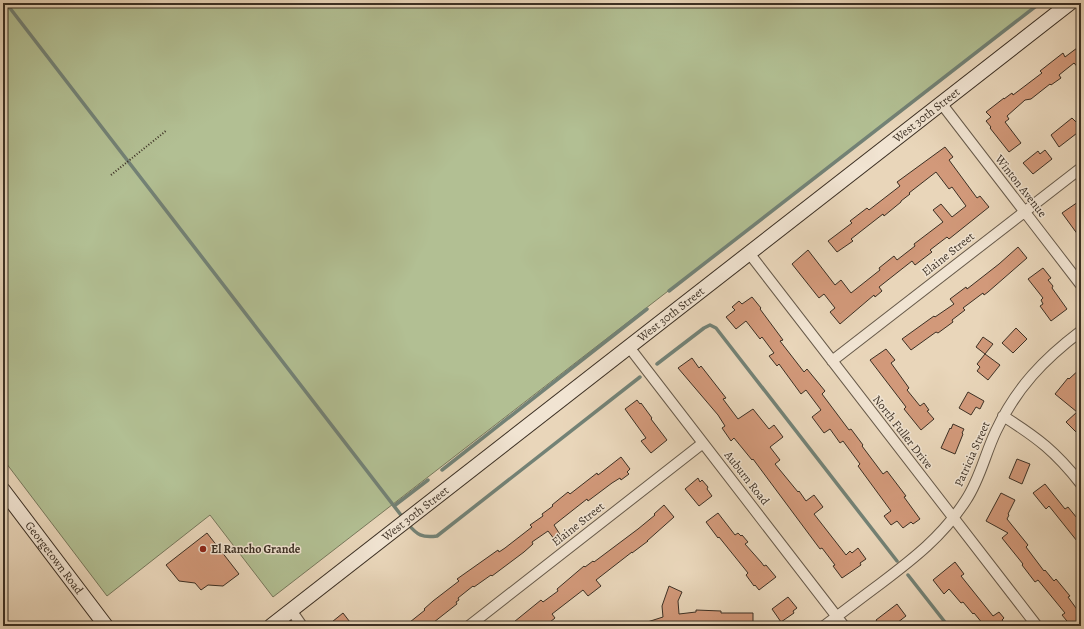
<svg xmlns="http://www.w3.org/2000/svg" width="1084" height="629" viewBox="0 0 1084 629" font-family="Alegreya,serif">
  <rect width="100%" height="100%" fill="#e9d6ba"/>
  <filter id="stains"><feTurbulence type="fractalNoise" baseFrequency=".005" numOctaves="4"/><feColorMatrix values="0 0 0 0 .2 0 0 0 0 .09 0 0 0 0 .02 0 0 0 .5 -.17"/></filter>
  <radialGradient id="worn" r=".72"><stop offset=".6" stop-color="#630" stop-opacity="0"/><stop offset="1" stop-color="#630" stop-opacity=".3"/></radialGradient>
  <!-- green -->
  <path fill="#b2bf93" stroke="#77785c" d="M 3,3 L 1040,3 L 273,597 L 210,515 L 107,596 L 3,459 Z"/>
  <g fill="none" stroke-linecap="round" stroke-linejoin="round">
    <!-- stream -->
    <path stroke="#738276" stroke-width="3.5" d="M 6,3 L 404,519
      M 669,291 L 1040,3
      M 657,364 L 704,328 L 710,325 L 716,328 L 897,561
      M 442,470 L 647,309
      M 394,506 L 428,480
      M 408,524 C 417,535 422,538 437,536 L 640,377
      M 908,575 L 948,626"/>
  </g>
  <!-- building -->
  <path fill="#d2997a" stroke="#3c3024" d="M 1081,45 L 1081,71 L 1074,63 L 1059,75 L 1061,78 L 1051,85 L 1050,84 L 1031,99 L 1025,100 L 1007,116 L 1009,119 L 1005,122 L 1021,143 L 1009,152 L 990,128 L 991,127 L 986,121 L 991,117 L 986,112 L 1004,98 L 1004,99 L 1012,93 L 1013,95 L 1042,73 L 1040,71 L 1063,53 L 1065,57 Z
    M 1072,118 L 1076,122 L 1081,118 L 1081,130 L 1059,147 L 1051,135 Z
    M 945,147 L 953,157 L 949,160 L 977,198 L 980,196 L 989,207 L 949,239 L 947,237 L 930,250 L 932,252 L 915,265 L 912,261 L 879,287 L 882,291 L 875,297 L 874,295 L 840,324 L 830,312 L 835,308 L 824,294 L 819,298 L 792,264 L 808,250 L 835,285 L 841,280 L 851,293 L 880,270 L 879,268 L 894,256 L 897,260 L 915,246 L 914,244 L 943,222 L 933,210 L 941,204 L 952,217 L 966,206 L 952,187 L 949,189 L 936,172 L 909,193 L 910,194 L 901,201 L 901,202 L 884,216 L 883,214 L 851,239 L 853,241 L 837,252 L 828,241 L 852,223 L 850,221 L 867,208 L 869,210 L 900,186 L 897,182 Z
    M 1045,150 L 1052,159 L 1033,174 L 1023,163 L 1038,151 L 1040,154 Z
    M 1078,202 L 1081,207 L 1081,239 L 1062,213 Z
    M 1018,247 L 1027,258 L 988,292 L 984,295 L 983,293 L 963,308 L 965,310 L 952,320 L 953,322 L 938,333 L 936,332 L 911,350 L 902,339 L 934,316 L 935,317 L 954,304 L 950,299 L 966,287 L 967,289 L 999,264 Z
    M 1043,268 L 1051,278 L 1048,280 L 1053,286 L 1052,288 L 1067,309 L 1051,321 L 1040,306 L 1043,304 L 1041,300 L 1043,298 L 1028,279 Z
    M 752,297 L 761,308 L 760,309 L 783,340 L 780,341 L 804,372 L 807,369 L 825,391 L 822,394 L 849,430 L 851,429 L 863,445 L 862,446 L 883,474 L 887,471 L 906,496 L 904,497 L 920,519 L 913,524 L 911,522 L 903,528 L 897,521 L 891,525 L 884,516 L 891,511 L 858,466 L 860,464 L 843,441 L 840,443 L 830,429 L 824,433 L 812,417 L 821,410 L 806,390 L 801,394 L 779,364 L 777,366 L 769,356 L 774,353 L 762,337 L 760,339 L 746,321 L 736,329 L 726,317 L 735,310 L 732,307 L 739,301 L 742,304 Z
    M 1016,328 L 1027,339 L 1013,353 L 1002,343 Z
    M 983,337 L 993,344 L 985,354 L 976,347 Z
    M 886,349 L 895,360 L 891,363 L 909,388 L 907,390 L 920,406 L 924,403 L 929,410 L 927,411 L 934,419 L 921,430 L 904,409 L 906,407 L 870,360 Z
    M 985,354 L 1000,365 L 988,380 L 977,371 L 980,367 L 977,364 Z
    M 692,358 L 699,368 L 701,366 L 726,398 L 723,399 L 738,419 L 753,409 L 769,429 L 774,425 L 783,437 L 770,447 L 780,460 L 775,464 L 798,492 L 799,491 L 806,501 L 814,495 L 823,507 L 814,514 L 846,555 L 850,551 L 852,553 L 858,548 L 866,559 L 860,563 L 861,565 L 842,578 L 833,566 L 835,565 L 822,548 L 820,549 L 753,459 L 752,460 L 734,438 L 731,441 L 722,428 L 725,426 L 718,415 L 678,368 Z
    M 1081,368 L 1081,437 L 1066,422 L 1077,412 L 1055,394 L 1068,378 L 1069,379 Z
    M 968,392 L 984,401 L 980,409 L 976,407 L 971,415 L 959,408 Z
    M 637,400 L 640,404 L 641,403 L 652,418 L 651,419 L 667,440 L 651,453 L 641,441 L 646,438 L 625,409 Z
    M 953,424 L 964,429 L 962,433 L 963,434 L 955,454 L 941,448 L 950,428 L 951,429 Z
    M 621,457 L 630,469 L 627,472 L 629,474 L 621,480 L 620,478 L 612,483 L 588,501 L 587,499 L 554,525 L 564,541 L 558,544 L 548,531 L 532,542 L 533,544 L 524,552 L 492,576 L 491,575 L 474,587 L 473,586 L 458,598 L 459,600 L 456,602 L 457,604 L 429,626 L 405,626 L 425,610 L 424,609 L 433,601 L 459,581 L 457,579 L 498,550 L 499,552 L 505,548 L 532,527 L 530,525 L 543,516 L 542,514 L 553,506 L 552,505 L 568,492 L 570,494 L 597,473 L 598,475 Z
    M 1017,459 L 1030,464 L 1022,484 L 1009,478 Z
    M 698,478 L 700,482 L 702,480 L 708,487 L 707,489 L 712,496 L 699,506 L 685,489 Z
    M 1045,484 L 1065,509 L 1068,507 L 1081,523 L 1081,546 L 1049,506 L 1046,509 L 1033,493 Z
    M 1001,493 L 1015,500 L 1008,514 L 1009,515 L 1007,519 L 1028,545 L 1026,547 L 1044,571 L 1045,570 L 1054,581 L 1056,579 L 1070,596 L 1068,597 L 1081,615 L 1081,626 L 1071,626 L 1062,615 L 1065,613 L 1038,580 L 1035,582 L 1022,565 L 1023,564 L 1002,538 L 1008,533 L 986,521 Z
    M 664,505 L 674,517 L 647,541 L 648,541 L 632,553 L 632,552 L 596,580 L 601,586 L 588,596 L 583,590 L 552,614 L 555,618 L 545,626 L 509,626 L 541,600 L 543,602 L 558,591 L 557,589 L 584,566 L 585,567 L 593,561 L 594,562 L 638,529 L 655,515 L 654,514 Z
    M 718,513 L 735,535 L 738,533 L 741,536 L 742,535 L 748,542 L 745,544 L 761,562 L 764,566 L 766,565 L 776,577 L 759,590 L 755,585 L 754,586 L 746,575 L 748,573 L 719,537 L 718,538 L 706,522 Z
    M 207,533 L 239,574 L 223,586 L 208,585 L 201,590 L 195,583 L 179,581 L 166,565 Z
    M 955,562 L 964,574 L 961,576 L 993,616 L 999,612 L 1004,618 L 1002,620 L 1006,626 L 980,626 L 983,624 L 974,613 L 973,614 L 963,602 L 961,603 L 949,589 L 944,594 L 933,580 Z
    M 669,586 L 682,592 L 678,601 L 679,614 L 696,612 L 696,610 L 721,611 L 721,613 L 753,613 L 753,626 L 641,626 L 641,624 L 663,617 L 662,606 Z
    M 788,597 L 797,608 L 793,611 L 794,613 L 781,622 L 772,609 Z
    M 897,604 L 906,616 L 893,626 L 880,626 L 876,620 Z
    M 343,613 L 353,626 L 327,626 Z"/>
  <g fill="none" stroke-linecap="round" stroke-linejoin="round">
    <defs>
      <path id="street" d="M 941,103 L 1081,285
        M 749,253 L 1037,626
        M 629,347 L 844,626
        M 832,361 L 1081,168
        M 1003,416 C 1038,438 1056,452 1081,484
        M 291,610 L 302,626
        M 469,626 L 703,443
        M 824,626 C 843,612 861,598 880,584 C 913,559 943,536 966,500 C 980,479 985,454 996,431 C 1016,388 1044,359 1081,331"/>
      <g id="secondary">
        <path id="s1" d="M 3,490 L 106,626"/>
        <path id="s2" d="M 271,626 L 1070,3"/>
      </g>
    </defs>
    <!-- street casing -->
    <use href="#street" stroke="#675a4a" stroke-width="12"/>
    <!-- secondary casing -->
    <use href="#secondary" stroke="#3c3024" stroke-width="16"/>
    <!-- path -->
    <path stroke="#3c3024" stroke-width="2" stroke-dasharray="1 2" stroke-linecap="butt" d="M 111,175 L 167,130"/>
    <!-- street -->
    <use href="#street" stroke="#f1e4d2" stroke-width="10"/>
    <!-- secondary -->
    <use href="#secondary" stroke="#f1e4d2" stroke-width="14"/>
  </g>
  <!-- markers -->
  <circle fill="#8f2418" stroke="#f1e4d2" stroke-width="1.5" cx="203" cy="549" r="4"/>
  <g text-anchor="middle" stroke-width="3" stroke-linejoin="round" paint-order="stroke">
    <!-- street labels -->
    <g font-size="12" fill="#3c3024" stroke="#f1e4d2">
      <text dy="4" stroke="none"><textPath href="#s2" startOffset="831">West 30th Street</textPath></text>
      <text transform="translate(1021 186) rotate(52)" y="4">Winton Avenue</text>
      <text transform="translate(948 254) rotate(-38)" y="4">Elaine Street</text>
      <text dy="4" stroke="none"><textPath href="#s2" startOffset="507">West 30th Street</textPath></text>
      <text transform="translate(903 432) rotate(52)" y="4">North Fuller Drive</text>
      <text transform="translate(972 454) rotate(-66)" y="4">Patricia Street</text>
      <text transform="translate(747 478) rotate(52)" y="4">Auburn Road</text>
      <text dy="4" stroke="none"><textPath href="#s2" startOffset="183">West 30th Street</textPath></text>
      <text transform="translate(578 524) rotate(-38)" y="4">Elaine Street</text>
      <text dy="4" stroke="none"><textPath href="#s1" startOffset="85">Georgetown Road</textPath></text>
    </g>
    <!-- poi labels -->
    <g font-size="12" font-weight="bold" fill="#3c3024" stroke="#f1e4d2" text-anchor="start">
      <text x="211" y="553">El Rancho Grande</text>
    </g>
  </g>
  <!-- margin -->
  <rect width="1084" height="629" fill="none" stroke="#e9d6ba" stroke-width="16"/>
  <rect x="4" y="4" width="1076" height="621" fill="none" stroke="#3c3024" stroke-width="2"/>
  <rect x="8" y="8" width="1068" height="613" fill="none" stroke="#3c3024"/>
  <rect width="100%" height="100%" filter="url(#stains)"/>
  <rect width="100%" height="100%" fill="url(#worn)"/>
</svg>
